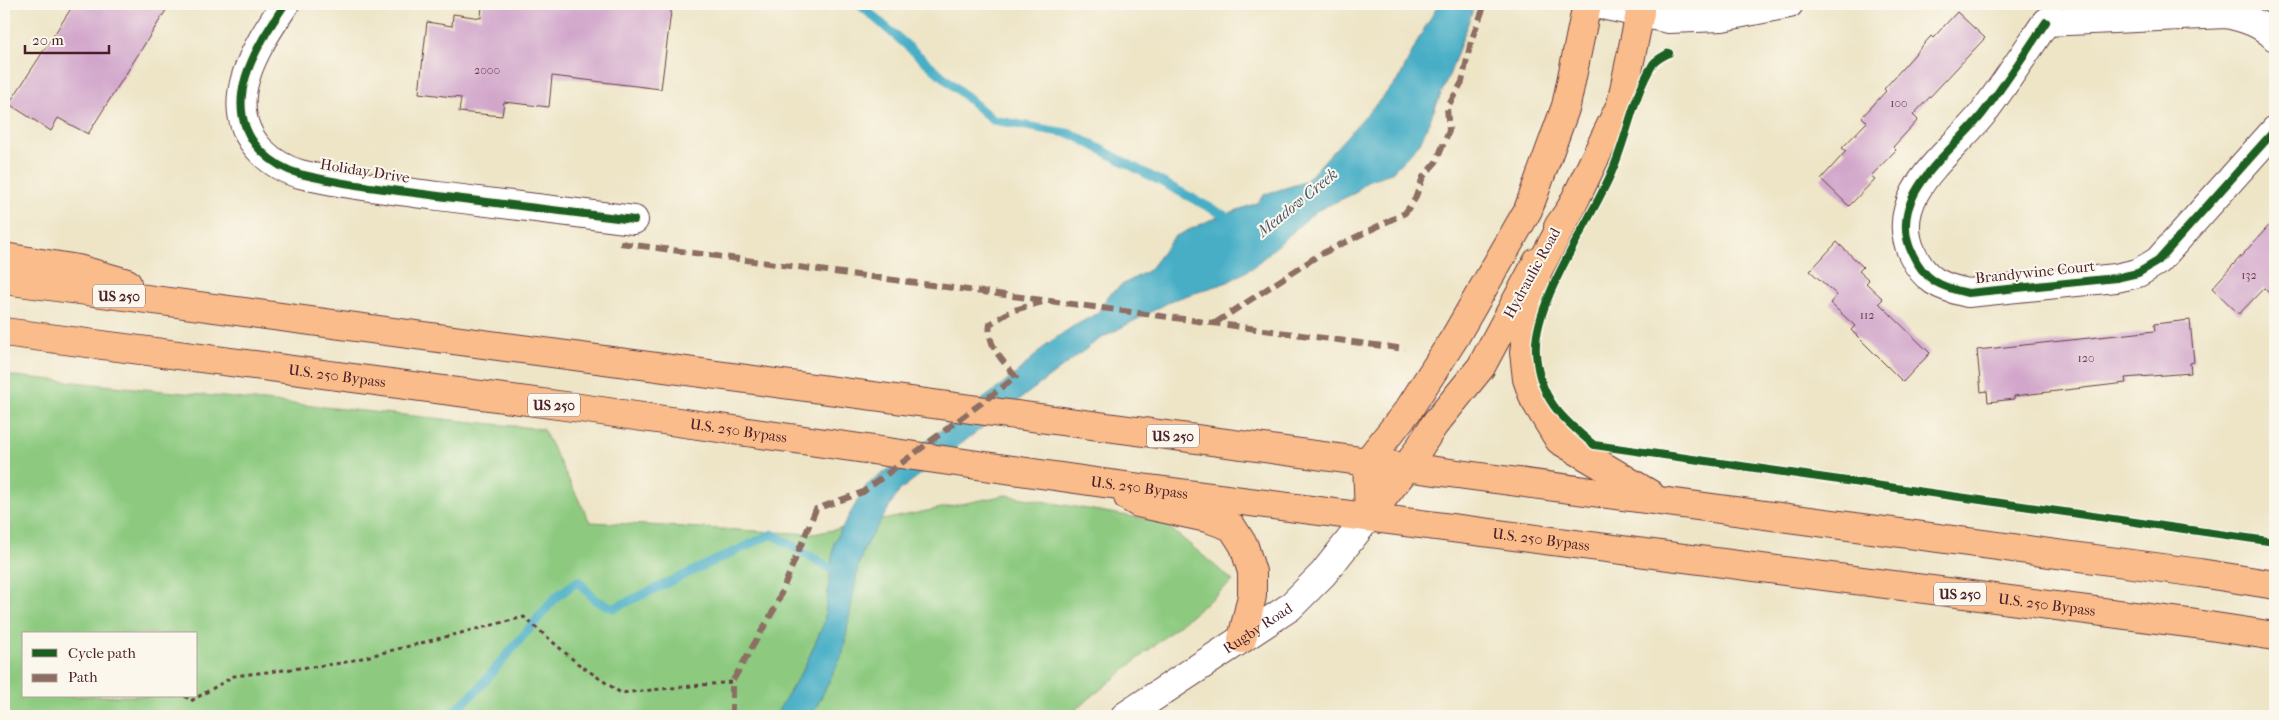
<svg xmlns="http://www.w3.org/2000/svg" width="2279" height="720" viewBox="0 0 2279 720" font-family="'IM FELL French Canon',serif">
  <rect width="100%" height="100%" fill="#fbf7ec"/>
  <filter id="ink" filterUnits="userSpaceOnUse"><feTurbulence type="fractalNoise" baseFrequency=".02" numOctaves="2"/><feDisplacementMap in="SourceGraphic" scale="10" xChannelSelector="R" yChannelSelector="G"/><feConvolveMatrix kernelMatrix="1 2 1 2 8 2 1 2 1" color-interpolation-filters="sRGB"/></filter>
  <filter id="wash" filterUnits="userSpaceOnUse"><feTurbulence type="fractalNoise" baseFrequency=".0096" numOctaves="4" result="noise"/><feDisplacementMap in="SourceGraphic" scale="20" xChannelSelector="R" yChannelSelector="G"/><feGaussianBlur stdDeviation="1.12" result="paint"/><feColorMatrix in="noise" values="0 0 0 0 0 0 0 0 0 0 0 0 0 0 0 0 0 1.4 0 .05"/><feComposite in="paint" operator="in"/></filter>
  <g filter="url(#wash)">
    <rect width="100%" height="100%" fill="#eee5c7"/>
    <!-- green -->
    <path fill="#8dca80" stroke="#6c7456" fill-rule="evenodd" d="M 4,375 L 543,429 L 590,522 L 813,534 L 1006,495 L 1163,522 L 1233,581 L 1068,716 L 4,716 ZM 24,634 L 196,634 L 196,696 L 24,696 Z"/>
    <!-- water -->
    <path fill="#47aec6" stroke="#486678" d="M 1439,4 L 1475,4 L 1450,73 L 1420,143 L 1391,173 L 1367,181 L 1355,193 L 1316,211 L 1252,268 L 1228,282 L 1173,300 L 1098,340 L 900,490 L 865,546 L 858,567 L 843,653 L 812,716 L 775,716 L 805,666 L 824,623 L 834,542 L 866,486 L 1014,376 L 1047,344 L 1072,327 L 1098,313 L 1107,297 L 1120,286 L 1149,270 L 1174,237 L 1210,220 L 1257,203 L 1265,194 L 1305,182 L 1399,79 L 1420,36 Z"/>
    <g fill="none" stroke-linecap="round" stroke-linejoin="round">
      <!-- stream -->
      <path stroke="#47aec6" stroke-width="9" d="M 859,4 L 993,120 L 1072,134 L 1233,220
        M 449,716 L 478,689 L 556,597 L 578,581 L 595,600 L 614,608 L 772,534 L 840,574"/>
    </g>
    <g id="blocks">
      <!-- building -->
      <path fill="#d1a6cb" d="M 74,4 L 170,4 L 88,134 L 58,118 L 51,131 L 9,104 Z
        M 482,4 L 672,4 L 661,89 L 552,76 L 549,107 L 504,102 L 502,116 L 459,112 L 461,98 L 419,93 L 427,22 L 452,26 L 453,14 L 481,18 Z
        M 1957,12 L 1985,38 L 1913,115 L 1918,120 L 1893,147 L 1896,150 L 1871,176 L 1875,179 L 1849,206 L 1821,179 L 1846,151 L 1842,148 L 1867,122 L 1862,117 L 1886,91 L 1884,89 L 1931,36 L 1933,38 Z
        M 2275,219 L 2275,299 L 2264,288 L 2239,314 L 2212,288 Z
        M 1837,242 L 1863,267 L 1859,271 L 1869,280 L 1866,283 L 1883,299 L 1879,303 L 1930,353 L 1903,382 L 1851,330 L 1855,326 L 1830,303 L 1837,295 L 1810,271 Z
        M 2190,320 L 2194,362 L 2190,363 L 2191,373 L 2125,378 L 2126,383 L 2014,396 L 2014,399 L 1988,402 L 1987,391 L 1981,392 L 1977,350 L 2155,331 L 2154,324 Z"/>
    </g>
  </g>
  <g filter="url(#ink)">
    <use href="#blocks" fill-opacity="0" stroke="#633d42" stroke-width="1"/>
    <g fill="none" stroke-linecap="round" stroke-linejoin="round">
      <defs>
        <g id="minor">
          <path d="M 285,4 C 257,46 217,105 261,151 C 271,161 285,170 300,174 C 345,185 392,190 438,196 C 503,204 569,212 634,220"/>
          <path d="M 1597,4 L 1669,19 L 1722,17 L 1789,4"/>
          <path d="M 2046,22 C 2025,53 2005,84 1983,113 C 1952,153 1885,195 1912,253 C 1924,280 1940,287 1968,293 L 2116,278 L 2138,273 L 2158,261 L 2275,130"/>
          <path d="M 2046,22 L 2226,14 C 2245,18 2261,23 2275,37"/>
          <path id="s1" d="M 1125,716 L 1290,607 L 1323,574 L 1369,516"/>
        </g>
        <path id="major" d="M 1558,227 L 1571,208 L 1621,104 L 1640,13 L 1640,4
          M 1409,409 L 1455,337 L 1528,210 L 1566,106 L 1587,4
          M 1369,516 L 1407,467 L 1434,425 L 1481,367 L 1537,262"/>
        <g id="highway">
          <path d="M 1571,208 L 1537,272 L 1524,352 L 1527,379 L 1534,399 L 1559,440 L 1650,494"/>
          <path d="M 4,257 L 78,269 L 127,283"/>
          <path d="M 4,280 L 2200,573 L 2275,585"/>
          <path id="s2" d="M 4,332 L 580,408 L 1103,483 L 2196,624 L 2275,636"/>
          <path d="M 1128,497 L 1138,503 L 1207,518 L 1232,527 L 1244,546 L 1252,572 L 1252,596 L 1242,639"/>
          <path d="M 1369,516 L 1367,462 L 1409,409"/>
        </g>
      </defs>
      <!-- minor casing -->
      <use href="#minor" stroke="#633d42" stroke-width="30"/>
      <!-- major casing -->
      <use href="#major" stroke="#633d42" stroke-width="30"/>
      <!-- highway casing -->
      <use href="#highway" stroke="#633d42" stroke-width="30"/>
      <!-- path -->
      <path stroke="#633d42" stroke-width="3" stroke-dasharray="4 4" stroke-linecap="butt" d="M 185,696 L 191,701 L 234,676 L 342,663 L 524,617 L 577,663 L 621,693 L 732,682"/>
      <!-- minor -->
      <use href="#minor" stroke="#fff" stroke-width="28"/>
      <!-- major -->
      <use href="#major" stroke="#f9bc8a" stroke-width="28"/>
      <!-- highway -->
      <use href="#highway" stroke="#f9bc8a" stroke-width="28"/>
      <!-- quiet -->
      <path stroke="#8d6e63" stroke-width="6" stroke-dasharray="12 6" stroke-linecap="butt" d="M 620,243 L 1405,349
        M 1215,323 L 1319,255 L 1405,213 L 1415,199 L 1423,177 L 1436,162 L 1449,131 L 1447,108 L 1462,82 L 1471,41 L 1485,4
        M 732,716 L 732,682 L 775,608 L 816,509 L 863,492 L 1016,377 C 1004,362 986,345 990,324 L 1011,311 L 1042,302"/>
      <defs>
        <path id="cycleway" d="M 285,4 C 257,46 217,105 261,151 C 271,161 285,170 300,174 C 345,185 392,190 438,196 C 503,204 569,212 634,220
          M 2046,22 C 2025,53 2005,84 1983,113 C 1952,153 1885,195 1912,253 C 1924,280 1940,287 1968,293 L 2116,278 L 2138,273 L 2158,261 L 2275,130
          M 1669,53 C 1664,56 1657,59 1653,64 C 1633,96 1628,134 1613,169 C 1593,219 1532,302 1536,353 C 1539,398 1561,418 1594,445 L 2275,542"/>
      </defs>
      <!-- cycleway casing -->
      <use href="#cycleway" stroke="#fbf7ec" stroke-width="11"/>
      <!-- cycleway -->
      <use href="#cycleway" stroke="#1b5e20" stroke-width="8"/>
    </g>
  </g>
  <g text-anchor="middle" stroke-width="4" stroke-linejoin="round" paint-order="stroke">
    <!-- number labels -->
    <g font-size="12" fill="#6c4153">
      <text x="487" y="74">2000</text>
      <text x="1899" y="107">100</text>
      <text x="2249" y="279">132</text>
      <text x="1867" y="319">112</text>
      <text x="2086" y="362">120</text>
    </g>
    <!-- shield labels -->
    <g fill="#fbf7ec" stroke="#7f6065" stroke-width="1">
      <rect x="93" y="284.5" width="52" height="23" rx="4"/>
      <rect x="528" y="393.5" width="52" height="23" rx="4"/>
      <rect x="1147" y="424.5" width="52" height="23" rx="4"/>
      <rect x="1934" y="582.5" width="52" height="23" rx="4"/>
    </g>
    <g font-size="14" font-weight="bold" fill="#4a1f2b">
      <text x="119" y="301">US 250</text>
      <text x="554" y="410">US 250</text>
      <text x="1173" y="441">US 250</text>
      <text x="1960" y="599">US 250</text>
    </g>
    <!-- street labels -->
    <g font-size="15" fill="#4a1f2b" stroke="#fbf7ec">
      <text transform="translate(365 171) rotate(9)" y="5">Holiday Drive</text>
      <text transform="translate(2035 272) rotate(-6)" y="5">Brandywine Court</text>
      <text transform="translate(1532 273) rotate(-61)" y="5">Hydraulic Road</text>
      <text dy="5" stroke="none"><textPath href="#s2" startOffset="336">U.S. 250 Bypass</textPath></text>
      <text dy="5" stroke="none"><textPath href="#s2" startOffset="741">U.S. 250 Bypass</textPath></text>
      <text dy="5" stroke="none"><textPath href="#s2" startOffset="1146">U.S. 250 Bypass</textPath></text>
      <text dy="5" stroke="none"><textPath href="#s2" startOffset="1551">U.S. 250 Bypass</textPath></text>
      <text dy="5" stroke="none"><textPath href="#s2" startOffset="2061">U.S. 250 Bypass</textPath></text>
      <text dy="5" stroke="none"><textPath href="#s1" startOffset="159">Rugby Road</textPath></text>
    </g>
    <!-- water labels -->
    <g font-size="16" font-style="italic" fill="#495869" stroke="#fbf7ec">
      <text transform="translate(1297 202) rotate(-39)" y="6">Meadow Creek</text>
    </g>
  </g>
  <!-- margin -->
  <rect width="2279" height="720" fill="none" stroke="#fbf7ec" stroke-width="20"/>
  <!-- legend -->
  <rect x="22" y="632" width="175" height="65" fill="#fbf7ec" stroke="#b4a19f"/>
  <rect x="32" y="649" width="25" height="8" fill="#1b5e20" stroke="#b4a19f"/>
  <text x="68" y="658" font-size="15" fill="#4a1f2b">Cycle path</text>
  <rect x="32" y="674" width="25" height="8" fill="#8d6e63" stroke="#b4a19f"/>
  <text x="68" y="682" font-size="15" fill="#4a1f2b">Path</text>
  <!-- scale -->
  <path d="M25 45v8h84v-8" fill="none" stroke="#4a1f2b" stroke-width="2.5"/>
  <text x="32" y="45" font-size="15" fill="#4a1f2b" stroke="#fbf7ec" stroke-width="4" paint-order="stroke">20 m</text>
</svg>
